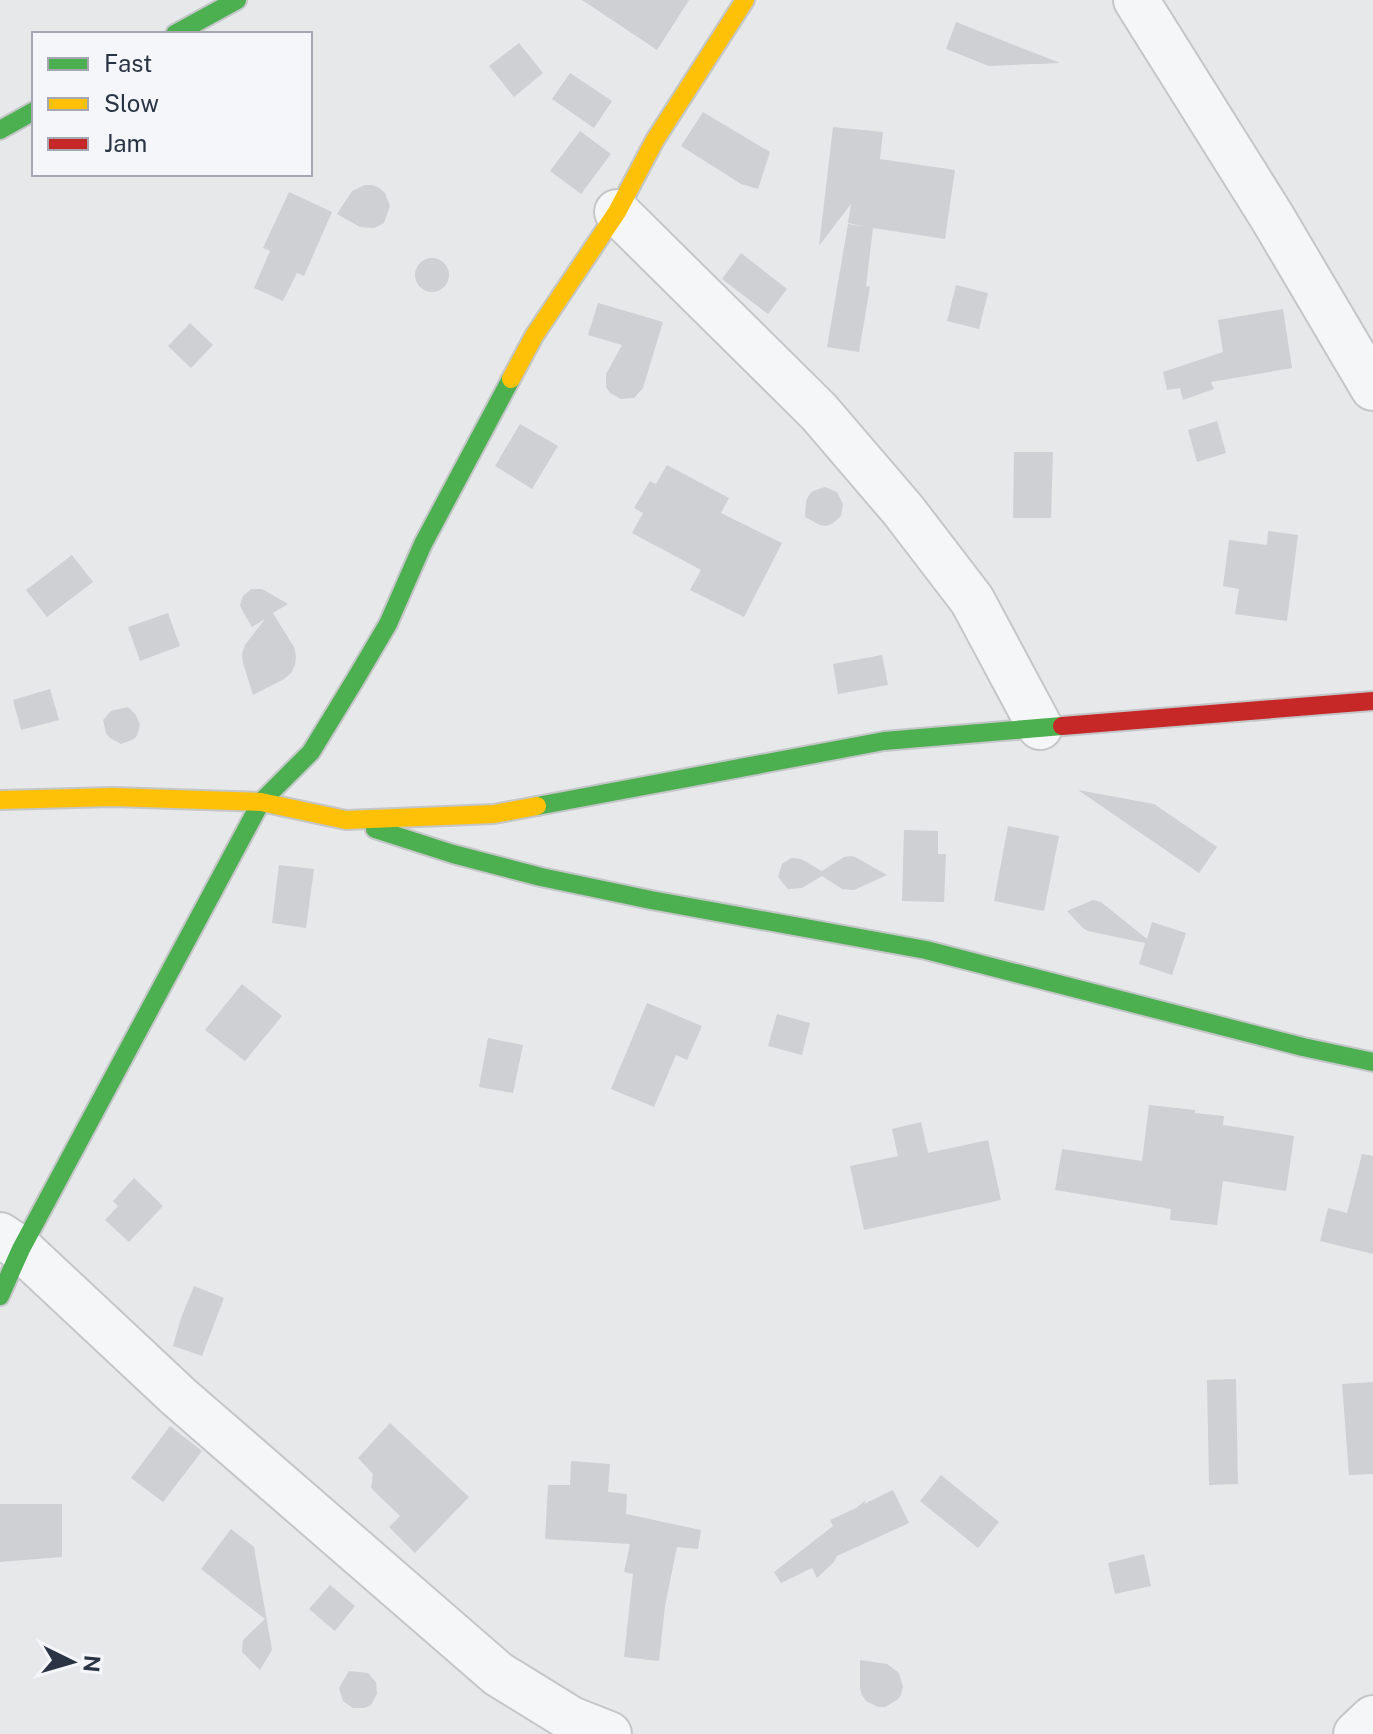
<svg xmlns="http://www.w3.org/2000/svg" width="1373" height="1734" viewBox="0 0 1373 1734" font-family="'Public Sans',sans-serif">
  <rect width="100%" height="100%" fill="#e6e8ea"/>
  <!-- building -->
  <path fill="#ced0d3" d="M 582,0 L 689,0 L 657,50 Z
    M 956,22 L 1060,63 L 989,66 L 946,49 Z
    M 519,43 L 543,73 L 514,97 L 489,66 Z
    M 570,73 L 612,101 L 594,128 L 552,99 Z
    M 703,112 L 770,152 L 758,189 L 741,184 L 681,146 Z
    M 833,127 L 883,132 L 880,159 L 955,170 L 945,239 L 873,228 L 866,286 L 870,287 L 859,352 L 827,347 L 848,224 L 866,227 L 848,223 L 851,204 L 819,246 Z
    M 580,131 L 611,154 L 581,194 L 550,171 Z
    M 365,185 L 373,185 L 379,188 L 385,193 L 390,206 L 384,223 L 374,228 L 360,227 L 337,214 L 352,191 Z
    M 289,192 L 332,212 L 304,276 L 297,273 L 283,301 L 254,288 L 270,251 L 263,248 Z
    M 741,253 L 787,289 L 768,314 L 722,279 Z
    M415 275a17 17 0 1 1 34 0a17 17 0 1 1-34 0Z
    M 956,285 L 988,293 L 979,329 L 947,321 Z
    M 598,303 L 663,322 L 643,388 L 634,398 L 621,399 L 610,393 L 606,387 L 606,374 L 622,345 L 588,335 Z
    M 1283,309 L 1292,368 L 1211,382 L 1214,389 L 1183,400 L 1180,388 L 1167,390 L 1163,372 L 1223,352 L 1218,320 Z
    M 190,323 L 213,345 L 191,368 L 168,346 Z
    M 1217,421 L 1226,453 L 1197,462 L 1188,430 Z
    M 520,424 L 558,446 L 532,489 L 495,466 Z
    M 1014,452 L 1053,452 L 1051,518 L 1013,518 Z
    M 667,465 L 729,498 L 721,513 L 782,543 L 744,617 L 690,590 L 701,570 L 632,533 L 643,513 L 634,508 L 650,481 L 656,484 Z
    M 825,487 L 837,492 L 843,504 L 841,516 L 832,524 L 826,526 L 820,525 L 805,517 L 806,501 L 809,495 L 813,491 Z
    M 1268,531 L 1298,535 L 1287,621 L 1235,614 L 1239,589 L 1223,586 L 1229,540 L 1267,545 Z
    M 72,555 L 93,582 L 47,617 L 26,590 Z
    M 251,589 L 262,589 L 288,604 L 273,613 L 294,647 L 296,656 L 295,665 L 291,673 L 284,679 L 253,695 L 243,663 L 242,654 L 245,645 L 265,619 L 252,627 L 243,612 L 240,605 L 243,596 Z
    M 168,613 L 180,646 L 140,661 L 128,627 Z
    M 882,655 L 888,685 L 838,694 L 833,664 Z
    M 50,689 L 59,720 L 21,730 L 13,700 Z
    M 128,707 L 136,715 L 140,725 L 137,736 L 132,740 L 121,744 L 110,738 L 106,733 L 103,720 L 111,711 Z
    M 1078,790 L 1154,804 L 1217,847 L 1199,873 Z
    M 1008,826 L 1059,836 L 1044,911 L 994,901 Z
    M 904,830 L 938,831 L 938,854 L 946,854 L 944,902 L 902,901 Z
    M 850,856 L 855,857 L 887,875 L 854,890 L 842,889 L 822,876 L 802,888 L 788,889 L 778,877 L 782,864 L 791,858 L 801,859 L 822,871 L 844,857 Z
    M 279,865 L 314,869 L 306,928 L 272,923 Z
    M 1093,900 L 1101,902 L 1147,939 L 1152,922 L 1186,933 L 1172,975 L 1139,964 L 1145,943 L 1088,931 L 1084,929 L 1067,911 Z
    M 242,984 L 282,1016 L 245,1061 L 205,1030 Z
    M 647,1003 L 702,1026 L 687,1060 L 676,1055 L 654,1107 L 611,1089 Z
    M 777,1014 L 810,1023 L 802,1055 L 768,1046 Z
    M 488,1038 L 523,1045 L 513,1093 L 479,1087 Z
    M 1149,1105 L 1195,1110 L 1195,1113 L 1224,1116 L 1223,1125 L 1294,1136 L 1286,1191 L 1223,1181 L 1217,1225 L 1170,1220 L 1171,1209 L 1055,1190 L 1062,1149 L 1142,1161 Z
    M 921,1122 L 928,1153 L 988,1140 L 1001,1200 L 864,1230 L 850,1166 L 898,1156 L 892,1129 Z
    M 1362,1154 L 1373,1156 L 1373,1254 L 1320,1241 L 1328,1208 L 1347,1213 Z
    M 134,1178 L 163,1206 L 129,1242 L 105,1220 L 118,1206 L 113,1201 Z
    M 194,1286 L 224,1298 L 202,1356 L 173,1346 L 181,1318 Z
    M 1236,1379 L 1238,1484 L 1209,1485 L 1207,1380 Z
    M 1373,1382 L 1373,1474 L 1349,1475 L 1342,1384 Z
    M 390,1423 L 469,1497 L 415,1553 L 389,1527 L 400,1516 L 371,1488 L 373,1474 L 358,1458 Z
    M 170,1426 L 202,1451 L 163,1502 L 131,1478 Z
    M 571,1461 L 610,1464 L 608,1492 L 627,1494 L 626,1514 L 701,1530 L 698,1549 L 677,1547 L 665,1606 L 659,1661 L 624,1657 L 633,1574 L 624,1572 L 630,1544 L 545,1539 L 548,1485 L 570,1485 Z
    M 941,1475 L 999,1522 L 978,1548 L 920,1501 Z
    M 893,1490 L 909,1523 L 837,1556 L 834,1562 L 817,1578 L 812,1568 L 781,1583 L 774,1572 L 833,1526 L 830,1520 L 856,1508 L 866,1500 L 864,1504 Z
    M 0,1504 L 62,1504 L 62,1557 L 0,1562 Z
    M 231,1529 L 254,1547 L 272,1650 L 260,1670 L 242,1652 L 243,1640 L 265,1619 L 201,1569 Z
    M 1144,1554 L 1151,1586 L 1115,1594 L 1108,1563 Z
    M 330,1585 L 355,1606 L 335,1631 L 309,1609 Z
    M 860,1660 L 887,1664 L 899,1673 L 903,1687 L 901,1695 L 897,1700 L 885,1707 L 878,1707 L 866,1701 L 862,1695 L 860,1688 Z
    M 349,1671 L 368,1673 L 376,1682 L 377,1694 L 371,1705 L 365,1708 L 353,1708 L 343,1701 L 339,1688 Z"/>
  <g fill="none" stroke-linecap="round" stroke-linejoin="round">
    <defs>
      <path id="street" d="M 1136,0 L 1272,217 L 1373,388
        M 617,212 L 819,412 L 903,510 L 972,600 L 1040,727
        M 0,1235 L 21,1249 L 179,1397 L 498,1674 L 571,1719 L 609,1734
        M 1356,1734 L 1373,1718"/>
      <path id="fast" d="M 175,34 L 237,0
        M 0,130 L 34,111
        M 537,806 L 884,741 L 1062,726
        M 375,829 L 453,854 L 541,877 L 651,900 L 926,950 L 1303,1047 L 1373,1062
        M 0,1296 L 21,1249 L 261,802 L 311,752 L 355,680 L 388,624 L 423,544 L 511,379"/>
      <path id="slow" d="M 511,379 L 534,336 L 617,212 L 655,140 L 745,0
        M 0,800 L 113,797 L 261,802 L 346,820 L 494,814 L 537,806"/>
      <path id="jam" d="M 1062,726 L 1373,701"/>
    </defs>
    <!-- street casing -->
    <use href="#street" stroke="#c4c6c8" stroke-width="48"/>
    <!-- fast casing -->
    <use href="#fast" stroke="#c4c6c8" stroke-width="22"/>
    <!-- slow casing -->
    <use href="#slow" stroke="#c4c6c8" stroke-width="22"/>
    <!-- jam casing -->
    <use href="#jam" stroke="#c4c6c8" stroke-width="22"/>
    <!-- street -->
    <use href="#street" stroke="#f5f6f7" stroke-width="44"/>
    <!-- fast -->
    <use href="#fast" stroke="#4caf50" stroke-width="18"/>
    <!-- slow -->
    <use href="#slow" stroke="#ffc107" stroke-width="18"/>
    <!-- jam -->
    <use href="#jam" stroke="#c62828" stroke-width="18"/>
  </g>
  <!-- legend -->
  <rect x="32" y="32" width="280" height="144" fill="#f4f6f9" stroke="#a4a8b1" stroke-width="2"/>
  <rect x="48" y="58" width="40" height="12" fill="#4caf50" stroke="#a4a8b1" stroke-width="2"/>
  <text x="104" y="72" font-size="24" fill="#2b3445">Fast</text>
  <rect x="48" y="98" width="40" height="12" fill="#ffc107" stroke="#a4a8b1" stroke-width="2"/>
  <text x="104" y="112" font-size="24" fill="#2b3445">Slow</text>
  <rect x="48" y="138" width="40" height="12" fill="#c62828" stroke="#a4a8b1" stroke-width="2"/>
  <text x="104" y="152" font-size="24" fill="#2b3445">Jam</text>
  <!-- north arrow -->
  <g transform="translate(72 1662) rotate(95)" stroke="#f4f6f9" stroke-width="6" paint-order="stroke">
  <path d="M0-6L14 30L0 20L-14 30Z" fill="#2b3445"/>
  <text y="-12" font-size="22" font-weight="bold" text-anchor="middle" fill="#2b3445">N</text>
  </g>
</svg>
